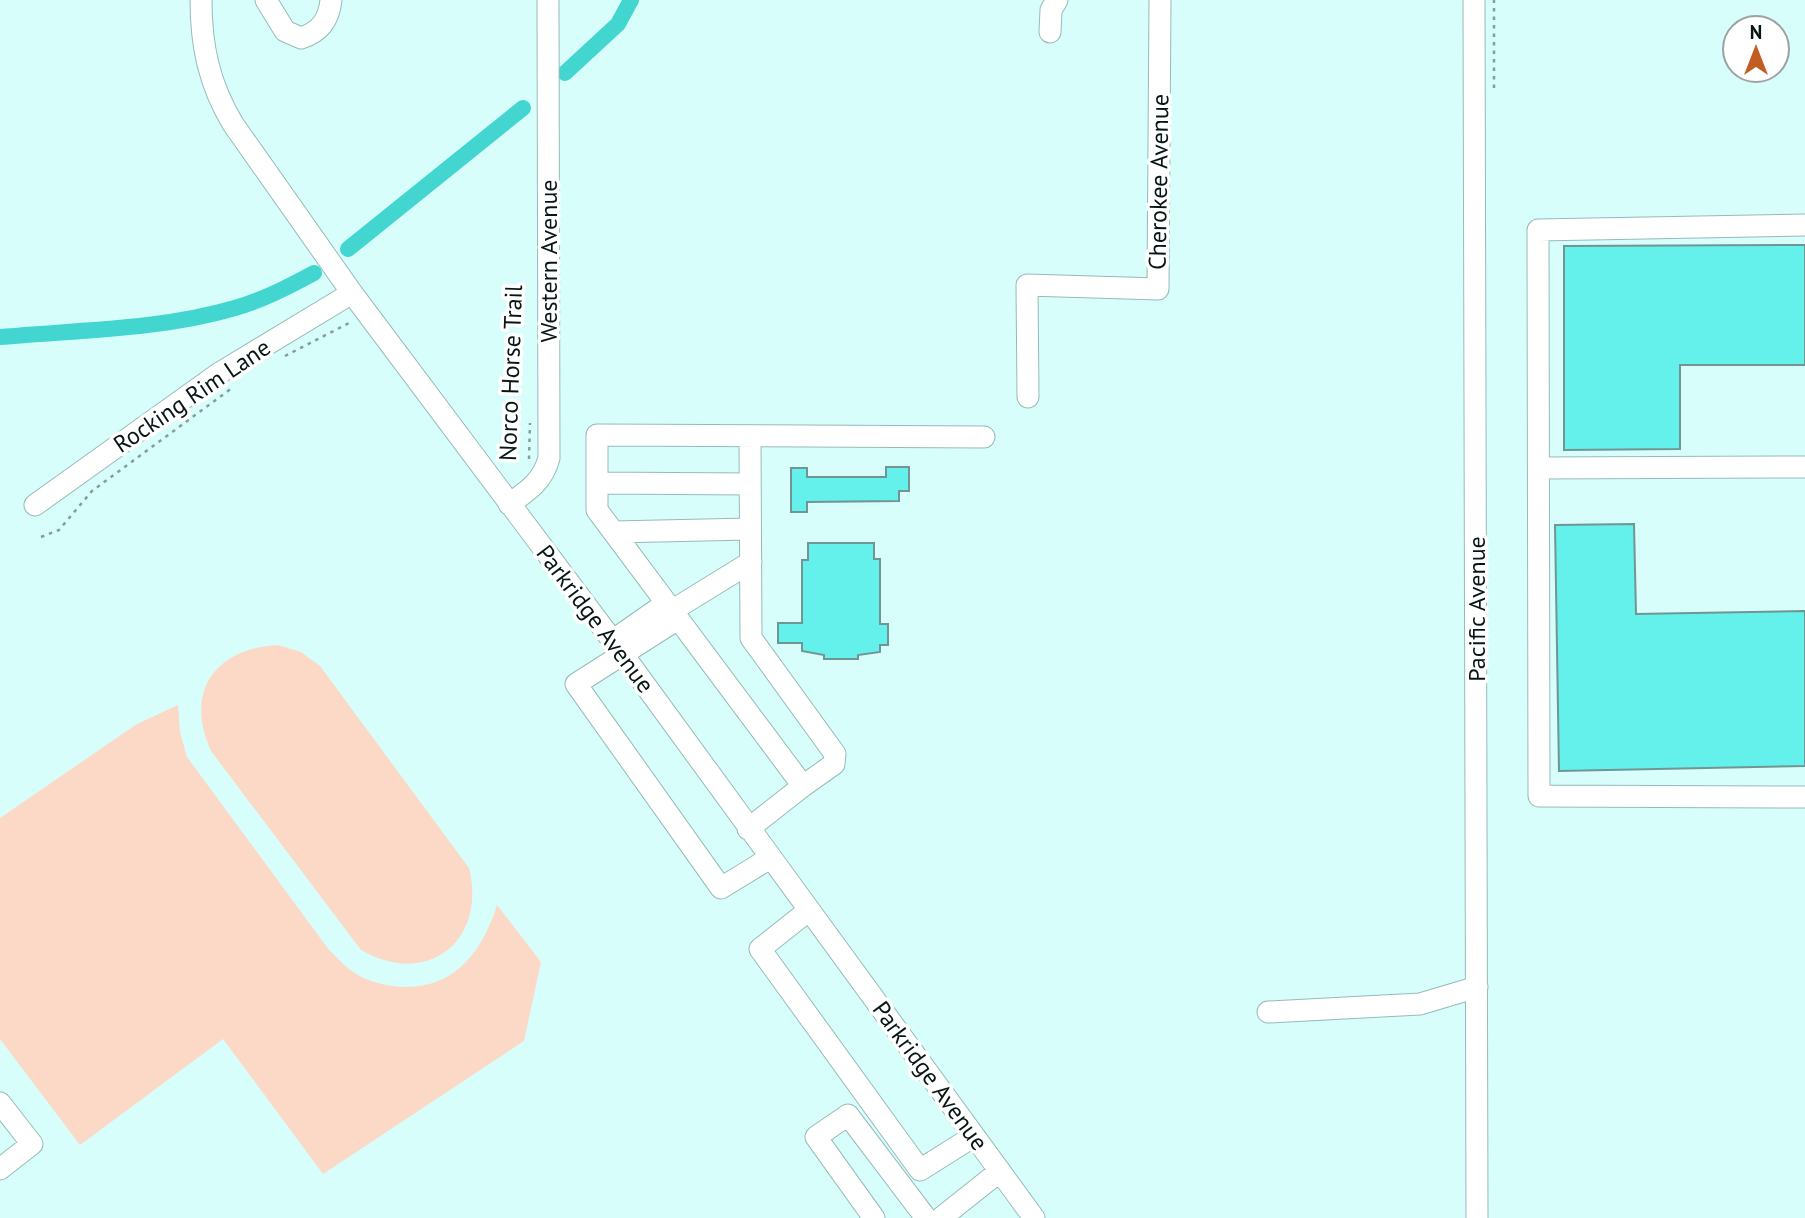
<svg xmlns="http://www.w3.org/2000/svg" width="1805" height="1218" viewBox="0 0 1805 1218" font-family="'PT Sans',sans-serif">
  <rect width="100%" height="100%" fill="#d7fefb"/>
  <!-- green -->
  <path fill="#fcd8c7" d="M 278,645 L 301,652 L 320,666 L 469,868 C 487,942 427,988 361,950 L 211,751 C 184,692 215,648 278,645 Z
    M 178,705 L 180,732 L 187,757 L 329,950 C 337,957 344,966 353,972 C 368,982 386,986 404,987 C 456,988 483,950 497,905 L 541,962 L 524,1041 L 323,1174 L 223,1039 L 80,1145 L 0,1039 L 0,818 L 137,724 Z"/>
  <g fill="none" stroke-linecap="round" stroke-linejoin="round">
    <!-- canal -->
    <path stroke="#43d6d1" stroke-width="16" d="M 565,73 L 618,24 L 631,0
      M 348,249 L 523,108
      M 0,337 C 77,330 160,330 235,308 C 263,300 288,287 314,273"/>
  </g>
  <!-- building -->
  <path fill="#64f1ec" stroke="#709593" stroke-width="2" d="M 1805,245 L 1805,365 L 1680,365 L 1680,449 L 1564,450 L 1564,246 Z
    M 886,467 L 909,467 L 909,491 L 899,491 L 899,501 L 807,502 L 807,512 L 791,512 L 791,468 L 807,468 L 807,477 L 886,477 Z
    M 1634,524 L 1636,614 L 1805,611 L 1805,766 L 1559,771 L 1555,525 Z
    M 808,543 L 874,543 L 874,559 L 880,559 L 880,624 L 888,624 L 888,645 L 880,645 L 880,652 L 858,655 L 858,659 L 824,659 L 824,655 L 802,651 L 802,643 L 778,643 L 778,623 L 802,623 L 802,560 L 808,560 Z"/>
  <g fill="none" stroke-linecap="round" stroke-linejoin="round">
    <defs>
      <path id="minor" d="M 201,0 C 201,46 209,84 233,124 L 352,293 L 624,656 L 1034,1218
        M 266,0 L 285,31 L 301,38 C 320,32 329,20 331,0
        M 1474,0 L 1477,1218
        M 1050,32 L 1051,10 L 1057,0
        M 1805,225 L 1538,230 L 1539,796 L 1805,797
        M 1028,397 L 1027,285 L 1158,289 L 1160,0
        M 750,436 L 751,638 L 835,754 L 834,764 L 803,786 L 597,510 L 597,435 L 984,437
        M 1539,468 L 1805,467
        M 597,483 L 750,484
        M 509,504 C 528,491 543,481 549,458 L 548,0
        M 35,505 L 218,374 L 352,293
        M 614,532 L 750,529
        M 673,610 L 670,624 L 576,684 L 721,888 L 770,858
        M 612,641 L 655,611 L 673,610 L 751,562
        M 748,829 L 803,786
        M 808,911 L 760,949 L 920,1170 L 974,1136
        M 1268,1012 L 1420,1004 L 1477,987
        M 0,1103 L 32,1144 L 0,1169
        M 874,1218 L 816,1137 L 848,1115 L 926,1218
        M 941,1218 L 1000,1171"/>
    </defs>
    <!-- minor casing -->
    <use href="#minor" stroke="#96bbb9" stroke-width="23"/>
    <!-- path -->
    <path stroke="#829f9c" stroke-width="2.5" stroke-dasharray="3.5 5" stroke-linecap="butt" d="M 1494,88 L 1494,0
      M 285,356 L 351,322
      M 529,459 L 530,423
      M 41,537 L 59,530 L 92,491 L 232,388"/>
    <!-- minor -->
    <use href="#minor" stroke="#fff" stroke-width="21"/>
  </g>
  <g text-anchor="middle" stroke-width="7" stroke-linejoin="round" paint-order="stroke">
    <!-- street labels -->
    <g font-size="24" fill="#071514" stroke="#fff">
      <text transform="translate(1159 182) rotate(-89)" y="8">Cherokee Avenue</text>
      <text transform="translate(549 261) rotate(-90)" y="8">Western Avenue</text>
      <text transform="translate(511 373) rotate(-88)" y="8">Norco Horse Trail</text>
      <text transform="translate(192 396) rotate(-34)" y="8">Rocking Rim Lane</text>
      <text transform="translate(1477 609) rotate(-90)" y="8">Pacific Avenue</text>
      <text transform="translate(595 619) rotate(53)" y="8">Parkridge Avenue</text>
      <text transform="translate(930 1076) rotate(54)" y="8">Parkridge Avenue</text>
    </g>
  </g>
  <!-- north arrow -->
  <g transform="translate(1756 49)"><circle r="33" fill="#ffffff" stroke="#9ca1a1" stroke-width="2"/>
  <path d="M0-5L12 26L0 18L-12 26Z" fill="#c05e23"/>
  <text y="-10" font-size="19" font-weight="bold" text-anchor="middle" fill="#071514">N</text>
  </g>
</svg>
